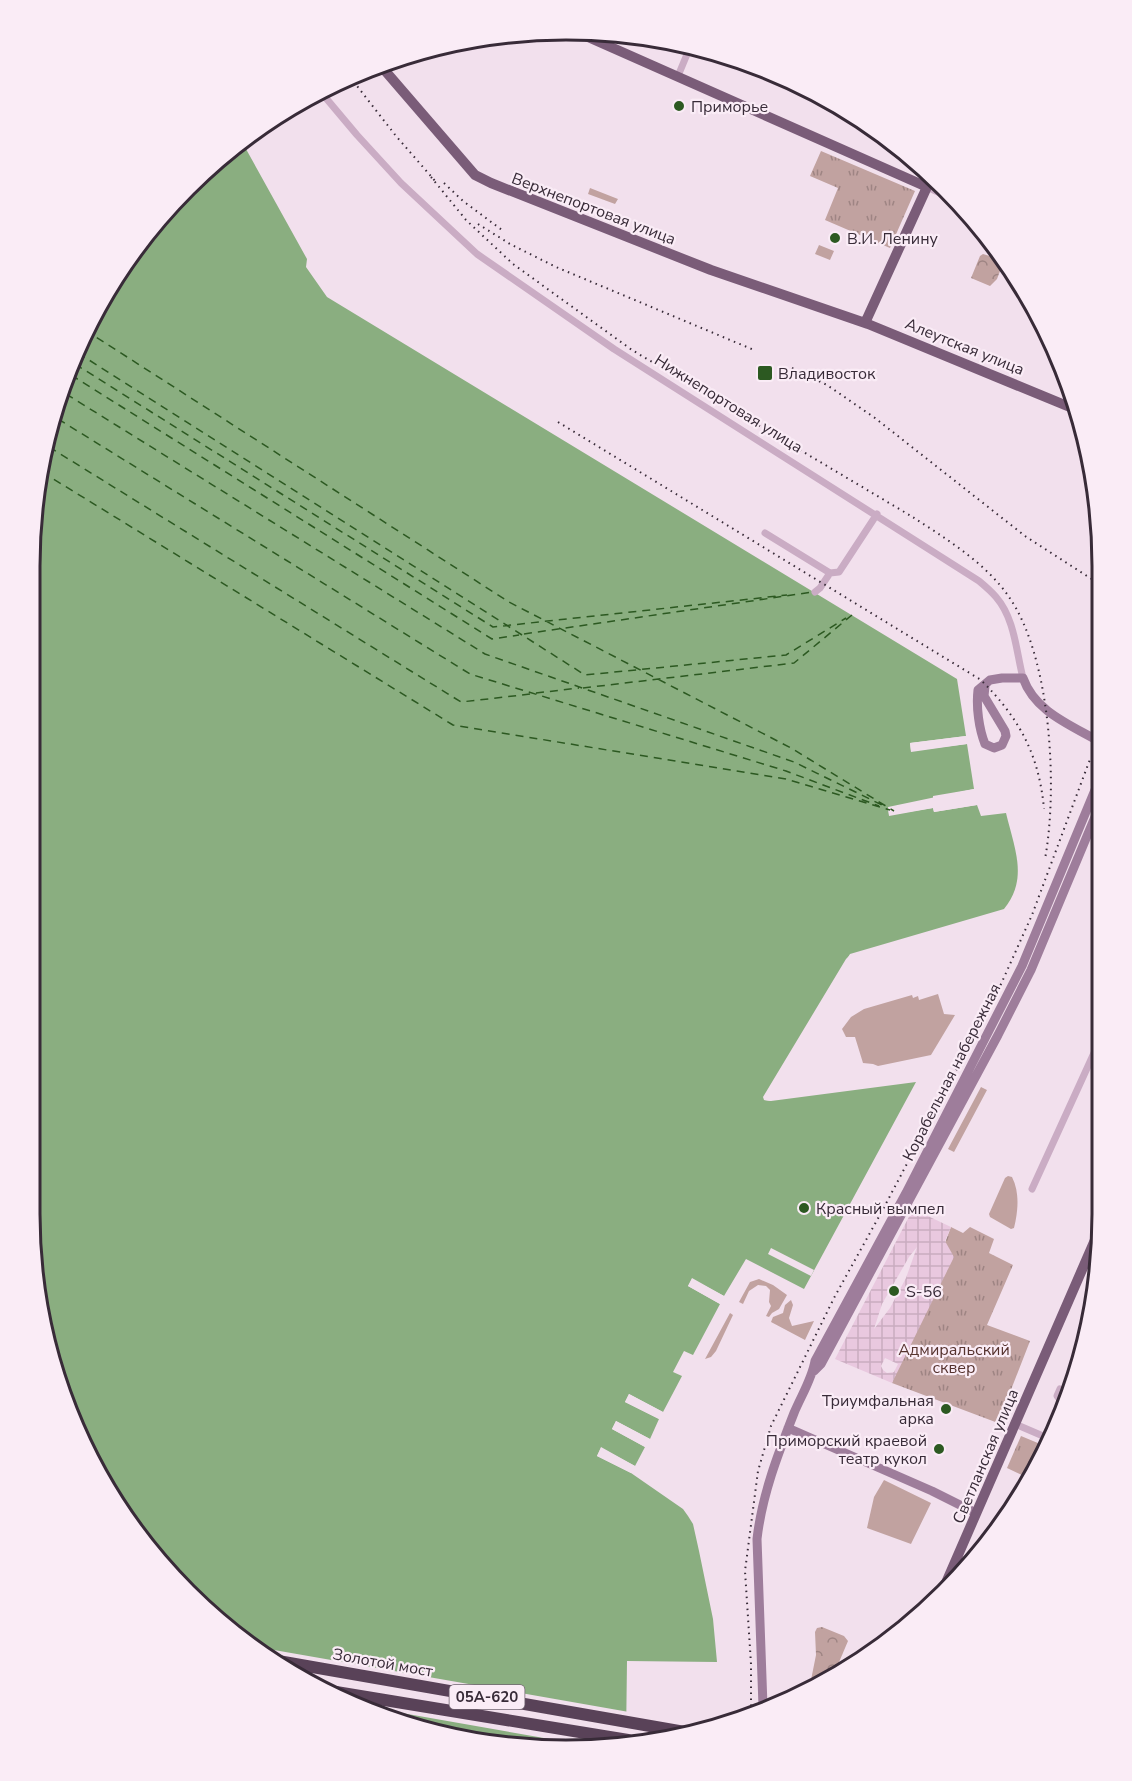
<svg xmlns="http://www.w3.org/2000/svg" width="1132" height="1781" viewBox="0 0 1132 1781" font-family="'Nunito Sans',sans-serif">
  <defs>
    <pattern id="forest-crowns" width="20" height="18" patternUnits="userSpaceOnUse" patternTransform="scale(1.5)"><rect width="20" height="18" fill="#c1a2a0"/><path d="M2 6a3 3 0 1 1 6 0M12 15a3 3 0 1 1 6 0" fill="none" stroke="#9e8483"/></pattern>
    <pattern id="park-tufts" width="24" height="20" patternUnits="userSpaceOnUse" patternTransform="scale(1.5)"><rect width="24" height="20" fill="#c1a2a0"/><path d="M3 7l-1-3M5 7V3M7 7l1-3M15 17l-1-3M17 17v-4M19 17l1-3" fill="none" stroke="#9e8483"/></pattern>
    <pattern id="plaza-grid" width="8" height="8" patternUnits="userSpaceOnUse" patternTransform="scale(1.5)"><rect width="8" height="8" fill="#e9c8df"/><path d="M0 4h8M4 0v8" fill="none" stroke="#c9acc0"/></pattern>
  </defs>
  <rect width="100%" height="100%" fill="#f2e0ed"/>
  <!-- green -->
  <path fill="#c1a2a0" d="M 819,245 L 834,251 L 830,260 L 815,254 Z
    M 938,994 L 944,1014 L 955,1015 L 931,1055 L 878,1066 L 873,1064 L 863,1063 L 855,1037 L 846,1037 L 842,1029 L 851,1017 L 864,1009 L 912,995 L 913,998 L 918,996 L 919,1000 Z
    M 981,1087 L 987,1090 L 954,1152 L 948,1149 Z
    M 1008,1176 L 1012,1177 C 1020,1193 1018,1211 1014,1228 L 1011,1229 L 990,1217 L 989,1214 L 1005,1178 Z
    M 759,1279 L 773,1285 L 787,1295 L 779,1309 L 772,1313 L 769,1317 L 766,1316 L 771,1306 L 769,1302 L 770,1290 L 766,1286 L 758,1285 L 749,1291 L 743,1304 L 739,1302 L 750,1282 Z
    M 791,1300 L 793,1305 L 789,1318 L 792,1326 L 814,1321 L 805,1340 L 771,1322 L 773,1317 L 783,1313 L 785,1305 Z
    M 730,1313 L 733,1315 L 716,1351 L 711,1357 L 705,1359 Z
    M 884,1480 L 931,1503 L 911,1544 L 867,1528 L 874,1497 Z"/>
  <!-- forest -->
  <path fill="url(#forest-crowns)" d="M 983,254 L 996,258 L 1003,263 L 997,279 L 990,286 L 971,278 L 980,256 Z
    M 822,1627 L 844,1636 L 848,1641 L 834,1674 L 810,1685 L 816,1655 L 815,1632 L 817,1628 Z"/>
  <!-- park -->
  <path fill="url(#park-tufts)" d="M 821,151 L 915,191 L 890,248 L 825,220 L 838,188 L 810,176 Z
    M 590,188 L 618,199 L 615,204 L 588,194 Z
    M 951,1227 L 963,1233 L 970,1227 L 994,1239 L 989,1253 L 1013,1265 L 987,1325 L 1030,1341 L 998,1423 L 892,1383 Z
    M 1021,1436 L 1045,1446 L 1026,1477 L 1007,1468 Z"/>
  <!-- plaza -->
  <path fill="url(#plaza-grid)" fill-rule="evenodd" d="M 913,1209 L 951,1227 L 945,1241 L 954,1257 L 892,1383 L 835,1359 ZM 917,1247 L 906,1278 L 890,1308 L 874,1329 L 882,1304 L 909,1257 ZM 885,1358 L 898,1364 L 894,1372 L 887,1373 L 883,1370 L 881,1366 Z"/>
  <!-- water -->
  <path fill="#8aae80" d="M 241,140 L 307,259 L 306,267 L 327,297 L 957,679 L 966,736 L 910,743 L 911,751 L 967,744 L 974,789 L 933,796 L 933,799 L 888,808 L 889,815 L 933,808 L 934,812 L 977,805 L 981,816 L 1006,813 C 1014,847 1029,879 1004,909 L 850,954 L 764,1097 L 764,1100 L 771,1101 L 916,1082 L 804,1289 L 746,1259 L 724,1296 L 692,1279 L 688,1286 L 720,1304 L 693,1355 L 684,1351 L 673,1372 L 682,1376 L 663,1412 L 629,1394 L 625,1402 L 659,1419 L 650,1439 L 616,1421 L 612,1429 L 645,1447 L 635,1466 L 601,1448 L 597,1456 L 631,1473 L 683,1509 L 688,1516 L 693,1524 L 699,1551 L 713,1619 L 717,1662 L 627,1661 L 626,1740 L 531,1750 L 393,1722 L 240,1640 L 121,1513 L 58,1387 L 30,1215 L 35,496 L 85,329 L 163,213 Z"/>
  <!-- pier -->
  <path fill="#f2e0ed" d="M 966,736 L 966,739 L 913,745 L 914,748 L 967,741 L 967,744 L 911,752 L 910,743 Z
    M 974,789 L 974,792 L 936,799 L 934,802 L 891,810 L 891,812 L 933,805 L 936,809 L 976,802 L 977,805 L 934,812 L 933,808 L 889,816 L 888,807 Z
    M 860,952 L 849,961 L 767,1097 L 773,1098 L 771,1101 L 764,1100 L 763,1097 L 846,959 L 850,955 Z
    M 771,1248 L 814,1270 L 811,1276 L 768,1254 Z
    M 692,1278 L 724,1296 L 723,1299 L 693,1282 L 692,1285 L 721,1301 L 720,1304 L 688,1286 Z
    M 629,1394 L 663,1412 L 662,1415 L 630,1398 L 629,1400 L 661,1417 L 659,1419 L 625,1402 Z
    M 616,1421 L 650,1439 L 648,1442 L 617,1425 L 616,1428 L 647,1444 L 645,1447 L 612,1429 Z
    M 601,1447 L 635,1466 L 634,1468 L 602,1452 L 601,1455 L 632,1471 L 631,1473 L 597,1456 Z
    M 251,1646 L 629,1712 L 629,1740 L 584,1745 L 362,1706 Z"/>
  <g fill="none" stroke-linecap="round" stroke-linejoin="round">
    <!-- ferry -->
    <path stroke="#2c5921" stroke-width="1.5" stroke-dasharray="8 6" stroke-linecap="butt" d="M 85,330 L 509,602 L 791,748 L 894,811
      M 78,353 L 585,675 L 786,655 L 846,618
      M 75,364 L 493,627 L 787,595
      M 71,375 L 492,639 L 519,635
      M 66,394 L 485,654 L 794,762 L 882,805
      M 58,419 L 470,674 L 786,771 L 879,806
      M 49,447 L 461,702 L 531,694
      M 42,472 L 453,725 L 786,779 L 890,810
      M 524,634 L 813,592
      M 583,688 L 794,663 L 852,615
      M 536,693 L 579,688"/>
    <!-- street -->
    <path stroke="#caacc4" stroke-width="7" d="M 678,76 L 690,47
      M 320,91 L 357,135 L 401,183 L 477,254 L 614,349 L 979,581 C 985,586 991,591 996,597 C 1015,619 1016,651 1023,678
      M 927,187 L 953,199
      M 765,533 L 830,573 L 839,572 L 877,514
      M 815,592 L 820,588 L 830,573
      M 1032,1189 L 1099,1042
      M 1060,1389 L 1057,1396 L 1060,1400 L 1066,1403
      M 1015,1424 L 1050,1439"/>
    <!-- secondary -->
    <path stroke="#9e7d9b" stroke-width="9" d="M 985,686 L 984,696 L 1005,731 L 1006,736 L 1002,745 L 994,748 L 985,744 C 979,729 976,707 978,690 L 990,680 L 1002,678 L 1023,678 C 1035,712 1071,725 1100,742
      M 814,1371 L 821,1364 L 998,1035 L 1031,970 L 1100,805
      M 788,1428 L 932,1491 L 976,1513
      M 763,1706 L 757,1539 C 762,1495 778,1454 794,1413 C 801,1396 812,1379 815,1361 L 906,1193 L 1022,966 L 1100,778"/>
    <!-- primary -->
    <path stroke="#7a5c78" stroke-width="10" d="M 579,33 L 927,187
      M 381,66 L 475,175 L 491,183 L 711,270 L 868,324 L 1077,410
      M 865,323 L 932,176
      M 942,1592 L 1098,1233"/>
    <!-- highway -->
    <path stroke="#594258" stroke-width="12" d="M 278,1661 L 696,1734
      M 336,1692 L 628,1740"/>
    <!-- rail -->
    <path stroke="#382b38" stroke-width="2" stroke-dasharray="1.5 4.5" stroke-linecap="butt" d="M 350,77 L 396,136 L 436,182
      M 431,177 L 466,220 L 513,264 L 632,350 L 911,516 C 945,538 986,563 1009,597 C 1051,657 1058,788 1045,859
      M 444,183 L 463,201 L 502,230
      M 478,224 L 510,244 L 556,267 L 754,350
      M 792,368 L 827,385 L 875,418 L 1025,536 L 1101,585
      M 558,422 L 981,680 C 1019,718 1039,754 1044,809
      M 751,1712 L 751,1664 L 745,1571 L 758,1471 L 771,1426 L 834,1298 L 881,1213 L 997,993 L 1032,915 L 1089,762 L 1100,742"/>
  </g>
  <!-- markers -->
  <g fill="#2c5921" stroke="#faecf6" stroke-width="2">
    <circle cx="679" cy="106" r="6"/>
    <circle cx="835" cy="238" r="6"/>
    <rect x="757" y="365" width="16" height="16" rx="3"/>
    <circle cx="804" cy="1208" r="6"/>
    <circle cx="894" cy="1291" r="6"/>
    <circle cx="946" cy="1409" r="6"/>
    <circle cx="939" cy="1449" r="6"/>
  </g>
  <g text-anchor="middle" stroke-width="4.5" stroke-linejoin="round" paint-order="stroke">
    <!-- shield labels -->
    <rect fill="#faecf6" stroke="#726571" stroke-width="1.5" x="449.5" y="1685" width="75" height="24" rx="4.5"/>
    <g font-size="15" font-weight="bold" fill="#382b38">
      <text x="487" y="1702">05А-620</text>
    </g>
    <!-- poi labels -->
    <g font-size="16" fill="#382b38" stroke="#faecf6" text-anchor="start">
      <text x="691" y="112">Приморье</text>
      <text x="847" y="244">В.И. Ленину</text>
      <text x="778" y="379">Владивосток</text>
      <text x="816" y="1214">Красный вымпел</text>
      <text x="906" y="1297">S-56</text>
      <text x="934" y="1406" text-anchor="end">Триумфальная<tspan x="934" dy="18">арка</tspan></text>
      <text x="927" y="1446" text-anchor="end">Приморский краевой<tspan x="927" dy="18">театр кукол</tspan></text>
    </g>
    <!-- street labels -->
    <g font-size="16" fill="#382b38" stroke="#faecf6">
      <text transform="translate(594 208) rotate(21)" y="6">Верхнепортовая улица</text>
      <text transform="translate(965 346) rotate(22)" y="6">Алеутская улица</text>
      <text transform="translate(729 403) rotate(32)" y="6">Нижнепортовая улица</text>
      <text transform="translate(951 1072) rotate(-63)" y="6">Корабельная набережная</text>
      <text transform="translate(985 1456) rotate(-67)" y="6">Светланская улица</text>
      <text transform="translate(383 1662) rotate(10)" y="6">Золотой мост</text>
    </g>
    <!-- park labels -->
    <g font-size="16" fill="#56332f" stroke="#faecf6">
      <text x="954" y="1355">Адмиральский<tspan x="954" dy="18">сквер</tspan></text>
    </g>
  </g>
  <!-- crop -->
  <path d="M0 0H1132V1781H0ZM566 40H566A526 526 0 0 1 1092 566V1214A526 526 0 0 1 566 1740H566A526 526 0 0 1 40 1214V566A526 526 0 0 1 566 40Z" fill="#faecf6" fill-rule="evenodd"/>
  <path fill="none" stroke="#382b38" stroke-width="3" d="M566 40H566A526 526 0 0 1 1092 566V1214A526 526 0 0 1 566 1740H566A526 526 0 0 1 40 1214V566A526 526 0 0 1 566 40Z"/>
</svg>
